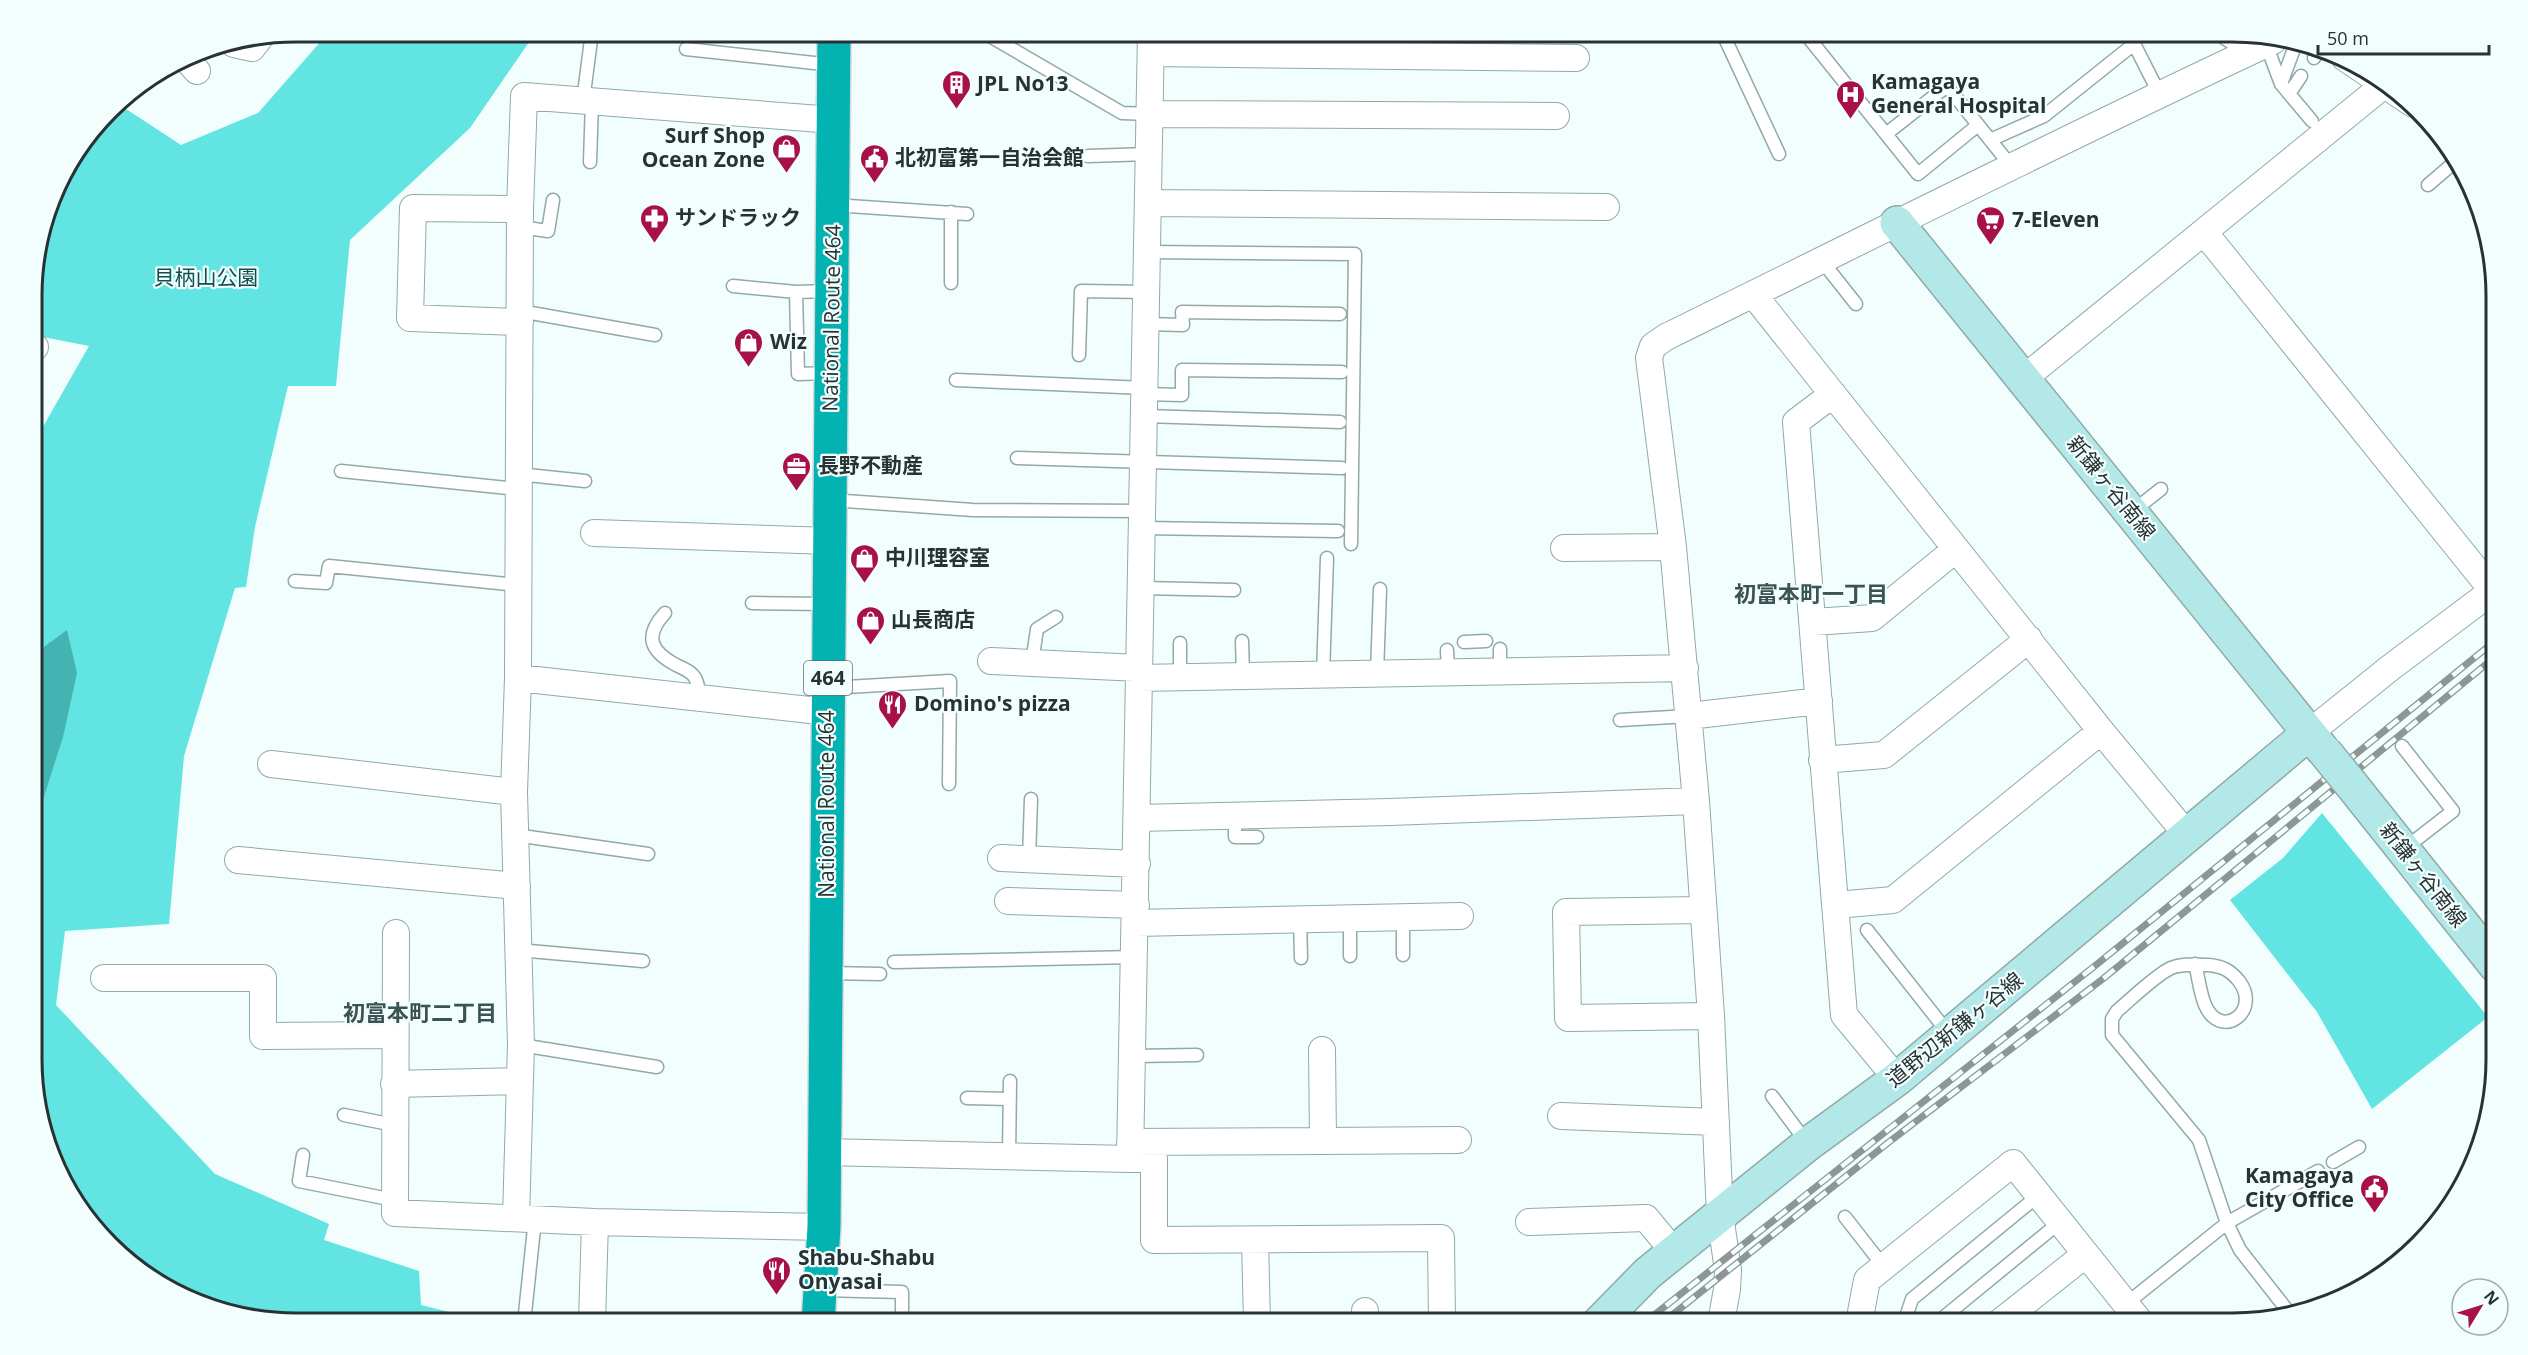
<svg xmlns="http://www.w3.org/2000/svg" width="2528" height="1355" viewBox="0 0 2528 1355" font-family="'Open Sans','Noto Sans JP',sans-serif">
  <rect width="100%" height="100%" fill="#f2fefd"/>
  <!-- green -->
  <path fill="#62e4e2" d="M 329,32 L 536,32 L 470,128 L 350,240 L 336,386 L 288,386 L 255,527 L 246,587 L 235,588 L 184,756 L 169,924 L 65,931 L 56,1005 L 215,1174 L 329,1224 L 324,1240 L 419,1271 L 421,1305 L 493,1323 L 296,1323 L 179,1296 L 86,1220 L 52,1160 L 34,1094 L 32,446 L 89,346 L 32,335 L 32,279 L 59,179 L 117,103 L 181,145 L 258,113 Z
    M 2322,813 L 2488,1017 L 2372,1109 L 2317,1012 L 2230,900 L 2283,858 Z"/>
  <!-- water -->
  <path fill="#44b4b2" d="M 67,630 L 77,673 L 63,737 L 33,831 L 33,655 Z"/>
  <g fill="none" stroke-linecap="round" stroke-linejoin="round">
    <defs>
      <path id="lane" d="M 983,32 L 1122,113 L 1150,114
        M 1722,32 L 1779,154
        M 1804,32 L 1918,174 L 1978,125
        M 2128,32 L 2160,95
        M 2215,32 L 2247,53
        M 2266,44 L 2281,84 L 2312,121
        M 686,49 L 832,65
        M 2314,58 L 2318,52
        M 2281,84 L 2295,46
        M 2289,94 L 2301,76
        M 583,101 L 592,32
        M 1886,134 L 1947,86 L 2011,166
        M 1990,140 L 2044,116 L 2134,44
        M 1088,156 L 1149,154
        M 590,162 L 592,101
        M 2428,185 L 2456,161
        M 834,205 L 967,214
        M 520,227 L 548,231 L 553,200
        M 1147,252 L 1355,254 L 1351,544
        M 1822,261 L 1856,304
        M 951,283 L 951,212
        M 733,286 L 796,292
        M 520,311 L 655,335
        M 1146,324 L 1183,325 L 1182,312 L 1340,314
        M 1079,355 L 1081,291 L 1146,292
        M 830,373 L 798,374 L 796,292 L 830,291
        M 956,380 L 1145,388
        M 1144,394 L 1182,395 L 1182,370 L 1342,372
        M 1144,416 L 1340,422
        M 1017,458 L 1342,468
        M 341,471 L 518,489
        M 518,474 L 585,481
        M 831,500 L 973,510 L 1143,511
        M 2132,512 L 2161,489
        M 1143,528 L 1338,531
        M 295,581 L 326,583 L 329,566 L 517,585
        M 1142,588 L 1234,590
        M 752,603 L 828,604
        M 665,613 C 644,636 650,651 676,665 C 682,668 688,670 693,675 C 698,681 699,689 698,697
        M 1242,641 L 1243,675
        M 1464,642 L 1486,641
        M 1180,643 L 1180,677
        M 1500,649 L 1500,671
        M 1447,650 L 1448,672
        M 1032,663 L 1037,629 L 1056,617
        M 1377,673 L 1380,589
        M 1323,674 L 1327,558
        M 829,688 L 950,681 L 949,784
        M 1620,720 L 1689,716
        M 2402,746 L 2453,811 L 2404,849
        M 1235,816 L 1235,837 L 1257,837
        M 515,835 L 648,854
        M 1029,859 L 1031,799
        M 1403,917 L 1403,955
        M 1350,918 L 1350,956
        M 1300,919 L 1301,958
        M 1867,930 L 1949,1034
        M 518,950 L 643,961
        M 894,962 L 1135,957
        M 2195,964 C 2199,978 2200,997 2207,1009 C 2224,1039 2261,1010 2239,981 C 2230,970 2222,966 2208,965 C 2196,965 2183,963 2171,968 C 2157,974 2130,1000 2117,1011 L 2112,1019 L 2112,1035 L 2199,1140 L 2227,1223 L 2240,1250 L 2291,1315
        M 827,973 L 880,974
        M 521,1045 L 657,1067
        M 1133,1056 L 1197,1055
        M 1772,1096 L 1807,1143
        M 967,1098 L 1010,1099
        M 344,1115 L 394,1125
        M 303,1155 L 299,1181 L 394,1200
        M 1009,1157 L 1010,1081
        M 2333,1162 L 2359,1147
        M 1845,1217 L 1884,1267
        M 821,1290 L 902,1292 L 902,1323
        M 2126,1304 L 2227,1223 L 2318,1171
        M 524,1323 L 535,1219
        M 1904,1323 L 1912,1299 L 2039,1195
        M 1941,1323 L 1944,1317 L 2060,1222"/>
      <path id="street" d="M 234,44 L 252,48 L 259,39
        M 1151,53 L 1576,58
        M 185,58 L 197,71
        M 2345,58 L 2413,104
        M 1150,114 L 1556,116
        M 1148,203 L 1606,207
        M 520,209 L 413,208 L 410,318 L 520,322
        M 2204,232 L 2493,591
        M 1753,294 L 2101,731 L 2188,836
        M 32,347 L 35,347
        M 2023,379 L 2384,85
        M 1833,394 L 1796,422 L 1844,1015 L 1897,1079
        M 594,533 L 830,541
        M 1564,548 L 1673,547
        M 1814,622 L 1872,618 L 1956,549
        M 991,661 L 1139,668
        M 518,678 L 828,712
        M 1139,678 L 1685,668
        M 1689,716 L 1819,701
        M 2309,733 L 2390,668 L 2495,589
        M 1822,760 L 1884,755 L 2029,639
        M 271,764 L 514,792
        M 1138,818 L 1390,812 L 1696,801
        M 1001,858 L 1137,864
        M 238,860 L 517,886
        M 1008,901 L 1136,905
        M 1836,905 L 1893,900 L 2101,731
        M 1703,910 L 1566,912 L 1568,1018 L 1711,1016
        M 1136,923 L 1460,916
        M 396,933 L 395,1213 L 595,1222 L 824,1227
        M 104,978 L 263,978 L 263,1036 L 394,1035
        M 394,1084 L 520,1081
        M 1561,1116 L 1716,1122
        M 1323,1141 L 1458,1140
        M 1130,1142 L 1323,1141 L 1322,1050
        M 824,1152 L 1130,1159 L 1151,32
        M 1130,1159 L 1154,1159 L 1154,1240 L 1441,1238 L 1442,1323
        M 516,1218 L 521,1045 L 514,792 L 518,678 L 520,209 L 524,96 L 833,120
        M 1529,1222 L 1646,1218 L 1674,1252
        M 1255,1240 L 1257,1323
        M 1365,1311 L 1365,1323
        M 592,1323 L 595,1222
        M 1721,1323 L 1727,1289 L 1728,1270 L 1720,1215 L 1711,1016 L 1696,801 L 1673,547 L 1649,358 L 1653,346 L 1666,337 C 1868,238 2069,136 2273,41
        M 1859,1323 L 1867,1280 L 2013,1163 L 2141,1323
        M 1999,1323 L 2086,1254"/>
      <path id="secondary" d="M 1897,223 L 2322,749
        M 2351,784 L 2496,966
        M 1599,1323 L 1648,1273 L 1808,1144 L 1897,1079 L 2309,733"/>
      <path id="highway" d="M 818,1323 L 824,1227 L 834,32"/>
    </defs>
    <!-- lane casing -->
    <use href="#lane" stroke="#90aaa9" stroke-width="15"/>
    <!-- street casing -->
    <use href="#street" stroke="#90aaa9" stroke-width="28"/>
    <!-- secondary casing -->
    <use href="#secondary" stroke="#90aaa9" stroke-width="36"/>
    <!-- highway casing -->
    <use href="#highway" stroke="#d8dada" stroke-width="36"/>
    <!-- lane -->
    <use href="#lane" stroke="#fff" stroke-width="12"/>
    <!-- street -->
    <use href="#street" stroke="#fff" stroke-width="26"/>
    <!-- secondary -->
    <use href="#secondary" stroke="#b3e8e8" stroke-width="33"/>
    <!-- highway -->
    <use href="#highway" stroke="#03b3b2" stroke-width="33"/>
    <defs>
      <path id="rail" d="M 1644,1323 L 2096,965 L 2495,641
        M 1662,1323 L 1889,1142 L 2104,978 L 2495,657"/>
    </defs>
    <!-- rail casing -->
    <use href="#rail" stroke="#8b9695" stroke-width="7"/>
    <!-- rail -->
    <use href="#rail" stroke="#f2fefd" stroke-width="4.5" stroke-dasharray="14" stroke-linecap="butt"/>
    <defs>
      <path id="secondary-bridge" d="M 2325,752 L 2351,784"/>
    </defs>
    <!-- secondary-bridge casing -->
    <use href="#secondary-bridge" stroke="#90aaa9" stroke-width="36" stroke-linecap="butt"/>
    <!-- secondary-bridge -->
    <use href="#secondary-bridge" stroke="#b3e8e8" stroke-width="33"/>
  </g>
  <!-- icons -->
  <defs>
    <symbol id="building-pin" viewBox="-11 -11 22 30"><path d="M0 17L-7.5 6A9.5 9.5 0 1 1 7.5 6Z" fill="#a71148" stroke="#f2fefd"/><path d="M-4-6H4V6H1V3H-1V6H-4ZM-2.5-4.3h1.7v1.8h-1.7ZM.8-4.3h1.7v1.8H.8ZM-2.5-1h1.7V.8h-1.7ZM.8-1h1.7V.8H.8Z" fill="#fff"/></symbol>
    <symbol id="hospital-pin" viewBox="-11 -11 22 30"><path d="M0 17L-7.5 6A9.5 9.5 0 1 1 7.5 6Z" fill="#a71148" stroke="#f2fefd"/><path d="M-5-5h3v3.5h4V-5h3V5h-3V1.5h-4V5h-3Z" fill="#fff"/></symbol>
    <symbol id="shop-pin" viewBox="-11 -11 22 30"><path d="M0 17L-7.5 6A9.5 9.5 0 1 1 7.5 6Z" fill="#a71148" stroke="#f2fefd"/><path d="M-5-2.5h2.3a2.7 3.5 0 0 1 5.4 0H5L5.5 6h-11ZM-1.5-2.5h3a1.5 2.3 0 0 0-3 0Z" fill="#fff"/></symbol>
    <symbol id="civic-pin" viewBox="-11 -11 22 30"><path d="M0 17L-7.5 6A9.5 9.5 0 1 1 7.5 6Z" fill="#a71148" stroke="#f2fefd"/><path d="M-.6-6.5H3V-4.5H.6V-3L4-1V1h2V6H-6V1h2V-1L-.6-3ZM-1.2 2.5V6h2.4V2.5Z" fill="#fff"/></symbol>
    <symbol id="pharmacy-pin" viewBox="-11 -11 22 30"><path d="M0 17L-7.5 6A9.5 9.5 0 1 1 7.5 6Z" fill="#a71148" stroke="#f2fefd"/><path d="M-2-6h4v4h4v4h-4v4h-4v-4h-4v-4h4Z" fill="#fff"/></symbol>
    <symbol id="supermarket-pin" viewBox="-11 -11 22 30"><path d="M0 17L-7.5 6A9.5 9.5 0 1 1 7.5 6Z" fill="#a71148" stroke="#f2fefd"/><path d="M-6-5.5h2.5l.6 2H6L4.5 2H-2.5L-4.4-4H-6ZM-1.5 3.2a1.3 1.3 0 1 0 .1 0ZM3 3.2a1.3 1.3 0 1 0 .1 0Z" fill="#fff"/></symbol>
    <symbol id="office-pin" viewBox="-11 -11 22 30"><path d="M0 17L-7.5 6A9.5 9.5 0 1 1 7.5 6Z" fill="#a71148" stroke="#f2fefd"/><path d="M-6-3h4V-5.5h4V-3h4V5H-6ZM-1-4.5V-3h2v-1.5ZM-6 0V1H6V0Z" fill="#fff"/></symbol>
    <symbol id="restaurant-pin" viewBox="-11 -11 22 30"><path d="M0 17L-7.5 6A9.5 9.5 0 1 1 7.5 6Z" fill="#a71148" stroke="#f2fefd"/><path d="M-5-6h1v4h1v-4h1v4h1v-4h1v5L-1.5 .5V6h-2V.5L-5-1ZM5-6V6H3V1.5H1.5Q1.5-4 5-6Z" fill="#fff"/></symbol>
  </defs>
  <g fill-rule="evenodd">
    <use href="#building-pin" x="940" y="68" width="33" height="45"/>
    <use href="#hospital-pin" x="1834" y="78" width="33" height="45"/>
    <use href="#shop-pin" x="770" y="132" width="33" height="45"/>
    <use href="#civic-pin" x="858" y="142" width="33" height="45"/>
    <use href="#pharmacy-pin" x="638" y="202" width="33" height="45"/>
    <use href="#supermarket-pin" x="1974" y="204" width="33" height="45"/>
    <use href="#shop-pin" x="732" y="326" width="33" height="45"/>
    <use href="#office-pin" x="780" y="450" width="33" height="45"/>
    <use href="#shop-pin" x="848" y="542" width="33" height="45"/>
    <use href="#shop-pin" x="854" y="604" width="33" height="45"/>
    <use href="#restaurant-pin" x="876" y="688" width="33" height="45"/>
    <use href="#civic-pin" x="2358" y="1172" width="33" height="45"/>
    <use href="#restaurant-pin" x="760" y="1254" width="33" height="45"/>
  </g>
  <g text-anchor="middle" stroke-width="4.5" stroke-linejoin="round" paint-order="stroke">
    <!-- shield labels -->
    <rect fill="#f2fefd" stroke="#656f6f" stroke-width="1.5" x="804" y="661" width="48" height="34" rx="4.5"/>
    <g font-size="20" font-weight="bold" fill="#283232">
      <text x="828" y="685">464</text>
    </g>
    <!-- poi labels -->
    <g font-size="21" font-weight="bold" fill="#283232" stroke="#f2fefd" text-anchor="start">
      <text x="1871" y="89">Kamagaya<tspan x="1871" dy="24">General Hospital</tspan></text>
      <text x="977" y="91">JPL No13</text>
      <text x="765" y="143" text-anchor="end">Surf Shop<tspan x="765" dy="24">Ocean Zone</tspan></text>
      <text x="895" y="165">北初富第一自治会館</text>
      <text x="675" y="225">サンドラック</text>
      <text x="2012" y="227">7-Eleven</text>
      <text x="770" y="349">Wiz</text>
      <text x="818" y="473">長野不動産</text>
      <text x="885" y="565">中川理容室</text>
      <text x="891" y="627">山長商店</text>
      <text x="914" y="711">Domino's pizza</text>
      <text x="2354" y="1183" text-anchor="end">Kamagaya<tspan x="2354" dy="24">City Office</tspan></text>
      <text x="798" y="1265">Shabu-Shabu<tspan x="798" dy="24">Onyasai</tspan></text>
    </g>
    <!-- park labels -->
    <g font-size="21" fill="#0f504f" stroke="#f2fefd">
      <text x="206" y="285">貝柄山公園</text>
    </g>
    <!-- street labels -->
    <g font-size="21" fill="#283232" stroke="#f2fefd">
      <text transform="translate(832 318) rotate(-89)" y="7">National Route 464</text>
      <text transform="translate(2111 488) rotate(51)" y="7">新鎌ヶ谷南線</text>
      <text transform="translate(827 804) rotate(-90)" y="7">National Route 464</text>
      <text transform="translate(2423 875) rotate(52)" y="7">新鎌ヶ谷南線</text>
      <text transform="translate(1955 1030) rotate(-39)" y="7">道野辺新鎌ヶ谷線</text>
    </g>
    <!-- neighbourhood labels -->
    <g font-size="22" font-weight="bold" fill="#3b5352" stroke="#f2fefd">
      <text x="1811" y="602">初富本町一丁目</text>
      <text x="420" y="1021">初富本町二丁目</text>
    </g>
  </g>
  <!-- crop -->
  <path d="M0 0H2528V1355H0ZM296 42H2232A254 254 0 0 1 2486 296V1059A254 254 0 0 1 2232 1313H296A254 254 0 0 1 42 1059V296A254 254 0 0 1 296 42Z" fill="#f2fefd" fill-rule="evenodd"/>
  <path fill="none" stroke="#283232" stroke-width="3" d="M296 42H2232A254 254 0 0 1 2486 296V1059A254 254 0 0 1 2232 1313H296A254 254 0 0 1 42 1059V296A254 254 0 0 1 296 42Z"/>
  <!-- north arrow -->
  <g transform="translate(2480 1307) rotate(52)"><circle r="28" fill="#f2fefd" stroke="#a1acac" stroke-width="1.5"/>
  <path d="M0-4.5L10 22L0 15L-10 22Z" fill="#a71148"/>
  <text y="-9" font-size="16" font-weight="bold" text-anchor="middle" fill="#283232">N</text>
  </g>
  <!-- scale -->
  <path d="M2318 45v9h171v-9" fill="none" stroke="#283232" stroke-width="3"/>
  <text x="2327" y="45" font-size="18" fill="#283232" stroke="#f2fefd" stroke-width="4.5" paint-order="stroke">50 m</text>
</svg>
